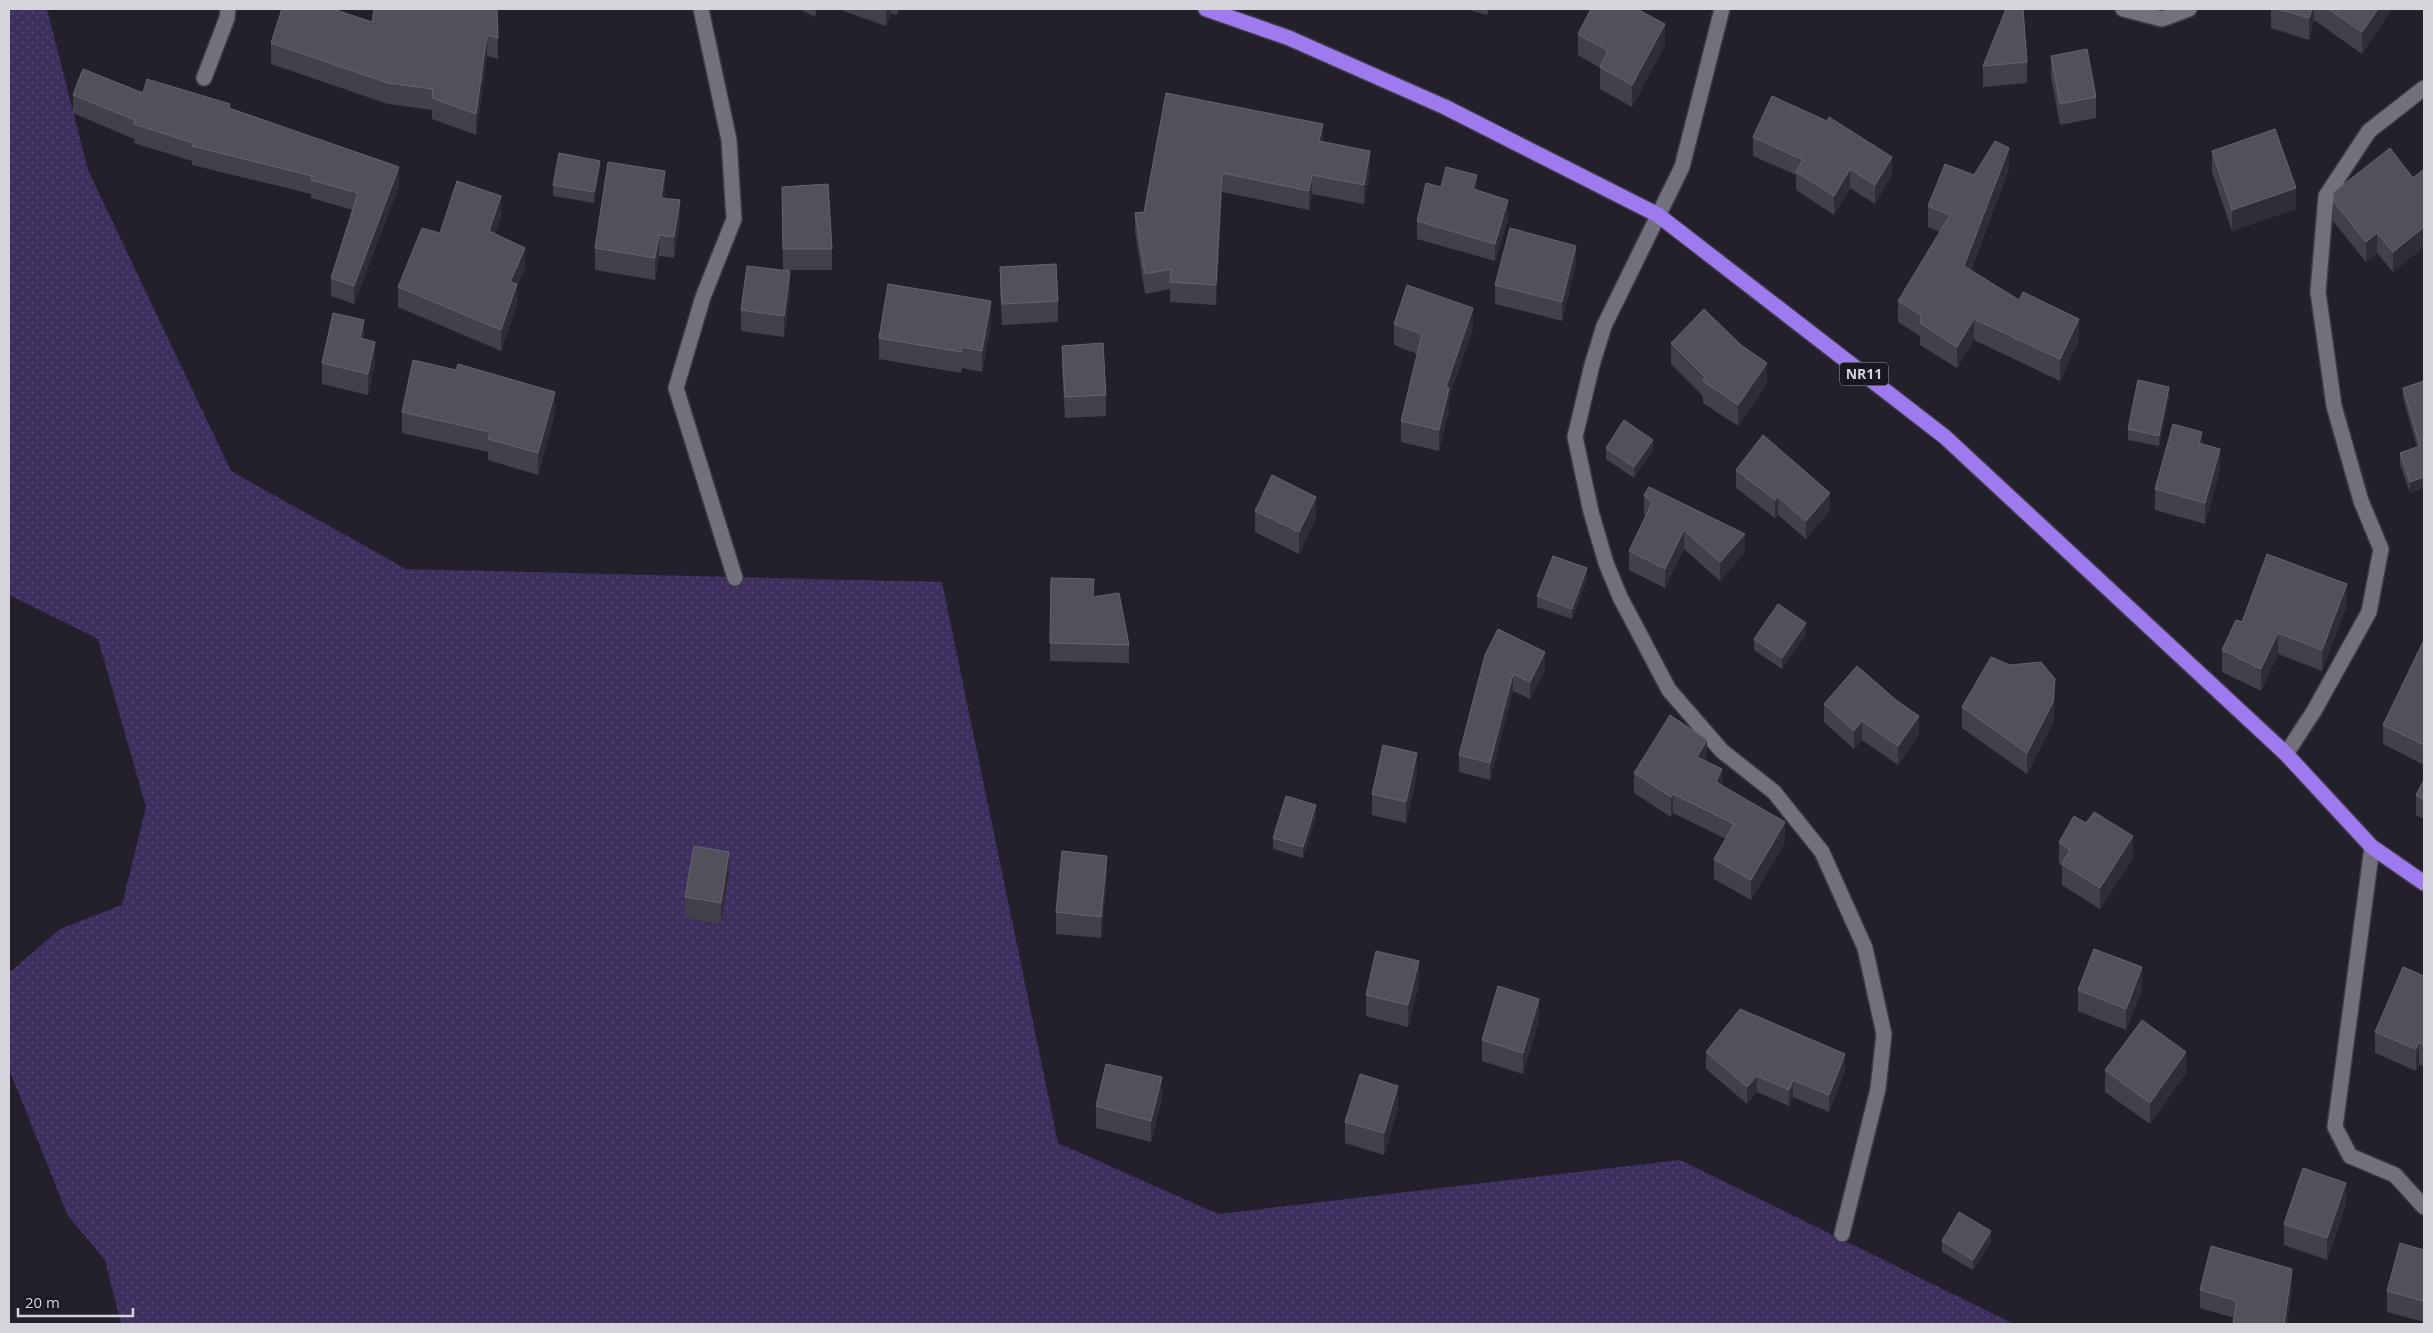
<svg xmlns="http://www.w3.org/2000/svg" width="2433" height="1333" viewBox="0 0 2433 1333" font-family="'Open Sans',sans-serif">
  <defs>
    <pattern id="grass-dots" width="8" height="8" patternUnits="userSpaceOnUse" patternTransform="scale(1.25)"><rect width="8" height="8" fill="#3d2f5e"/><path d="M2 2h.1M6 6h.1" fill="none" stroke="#584c74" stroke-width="1.8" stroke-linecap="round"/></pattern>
  </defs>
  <rect width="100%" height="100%" fill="#23202b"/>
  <!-- grass -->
  <path fill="url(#grass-dots)" d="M 9,9 L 47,9 L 88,170 L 231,471 L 406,569 L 942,582 L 1058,1143 L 1218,1214 L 1680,1160 L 2014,1324 L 121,1324 L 105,1260 L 68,1216 L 9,1069 L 9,973 L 60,929 L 122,905 L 146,807 L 98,639 L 9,595 Z"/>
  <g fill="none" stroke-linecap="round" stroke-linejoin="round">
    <defs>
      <path id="minor" d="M 701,9 L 729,140 L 734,219 L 703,297 L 676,388 L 735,578
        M 1722,9 L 1682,167 L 1604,326 L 1592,365 L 1575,437 L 1591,512 L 1606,563 L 1620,597 L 1669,690 L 1722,751 L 1774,792 L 1822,852 L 1865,948 L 1884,1034 L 1878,1089 L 1842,1234
        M 2123,9 L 2162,19 L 2189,9
        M 204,78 L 227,18 L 228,9
        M 2286,754 L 2314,711 L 2369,612 L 2381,549 L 2361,501 L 2334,406 L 2318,292 L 2326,196 L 2369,131 L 2424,88
        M 2372,847 L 2335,1127 L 2350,1156 L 2395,1175 L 2424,1207"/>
      <path id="highway" d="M 1206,9 L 1289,38 L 1445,107 L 1658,215 L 1945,437 L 2286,754 L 2372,847 L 2424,883"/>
    </defs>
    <!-- minor casing -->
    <use href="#minor" stroke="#3c3a43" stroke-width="18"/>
    <!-- highway casing -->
    <use href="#highway" stroke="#3c3a43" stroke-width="18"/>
    <!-- minor -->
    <use href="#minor" stroke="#72707d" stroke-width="15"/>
    <!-- highway -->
    <use href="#highway" stroke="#9e7aef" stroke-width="15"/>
  </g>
  <!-- wall -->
  <path fill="#42404b" d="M 497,9 L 498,59 L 487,56 L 476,135 L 432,119 L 432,110 L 388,104 L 271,64 L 271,43 L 372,22 Z
    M 799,9 L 817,9 L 815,17 Z
    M 838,9 L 899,9 L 897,15 L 891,13 L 886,26 Z
    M 1466,9 L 1489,9 L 1487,15 Z
    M 2271,9 L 2392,9 L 2362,54 L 2314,20 L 2309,40 L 2271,28 Z
    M 1578,34 L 1665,45 L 1632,107 L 1600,89 L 1600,68 L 1578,55 Z
    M 2051,56 L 2096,97 L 2096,118 L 2060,125 L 2051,77 Z
    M 2027,62 L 2027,83 L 1983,87 L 1983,66 Z
    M 143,93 L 230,109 L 399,186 L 354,304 L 331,296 L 331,278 L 353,210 L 311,198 L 311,194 L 192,165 L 192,161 L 134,143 L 134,139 L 73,113 L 73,95 Z
    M 1166,93 L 1323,141 L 1370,170 L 1364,204 L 1312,194 L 1309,210 L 1222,192 L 1216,305 L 1170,302 L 1170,289 L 1145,294 L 1135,232 L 1135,213 L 1144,212 Z
    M 1753,137 L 1892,175 L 1875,204 L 1850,188 L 1834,215 L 1796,190 L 1796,175 L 1753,156 Z
    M 2212,151 L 2296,209 L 2232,231 L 2212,172 Z
    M 2009,169 L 1971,270 L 2079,340 L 2060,381 L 1974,340 L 1957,368 L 1920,345 L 1920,336 L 1898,322 L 1898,301 L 1940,232 L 1928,227 L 1928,206 L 1974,175 Z
    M 2424,169 L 2424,247 L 2393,272 L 2377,253 L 2366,262 L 2333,221 L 2333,201 L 2413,178 Z
    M 600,171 L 594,203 L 553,196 L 553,185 Z
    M 782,187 L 832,249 L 832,270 L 783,270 Z
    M 1441,187 L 1477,190 L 1508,218 L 1495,261 L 1417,239 L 1417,221 Z
    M 665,192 L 664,198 L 680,221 L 674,258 L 659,256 L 655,280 L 595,270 L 595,248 Z
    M 501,217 L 495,234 L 525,269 L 517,286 L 517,305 L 501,351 L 398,307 L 398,287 L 440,233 Z
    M 1576,264 L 1562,321 L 1495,304 L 1495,285 Z
    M 1000,267 L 1058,301 L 1058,322 L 1002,325 L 1000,288 Z
    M 790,292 L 784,337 L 741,331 L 741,310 Z
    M 991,322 L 982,372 L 962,368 L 961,373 L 879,359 L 879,338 Z
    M 1394,324 L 1473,329 L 1449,397 L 1449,409 L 1439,451 L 1401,442 L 1401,421 L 1417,354 L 1394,345 Z
    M 364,339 L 375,363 L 368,395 L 322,384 L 322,363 Z
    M 1671,343 L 1767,384 L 1738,426 L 1703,403 L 1703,396 L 1671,364 Z
    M 1062,346 L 1106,395 L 1106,416 L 1065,418 L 1062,367 Z
    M 2424,381 L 2424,488 L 2410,493 L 2400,464 L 2400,453 L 2417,447 L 2403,398 L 2403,388 Z
    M 2169,398 L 2159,446 L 2128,440 L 2128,429 Z
    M 402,412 L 555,413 L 538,475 L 488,460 L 488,452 L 402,433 Z
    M 1606,448 L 1653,450 L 1634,478 L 1606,459 Z
    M 1736,470 L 1830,510 L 1806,539 L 1778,515 L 1775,518 L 1736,488 Z
    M 2220,470 L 2205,524 L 2155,510 L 2155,489 Z
    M 1644,495 L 1745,552 L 1720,581 L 1684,549 L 1665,588 L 1629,570 L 1629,551 L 1646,516 L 1644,514 Z
    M 1255,511 L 1316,518 L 1299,554 L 1255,532 Z
    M 1587,579 L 1572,619 L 1537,607 L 1537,596 Z
    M 1094,597 L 1129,645 L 1129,663 L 1050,661 L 1050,643 Z
    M 2347,605 L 2322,671 L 2278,654 L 2261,691 L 2222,672 L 2222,650 L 2242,622 Z
    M 1806,634 L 1782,669 L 1754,650 L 1754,639 Z
    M 2424,640 L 2424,765 L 2383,744 L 2383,725 Z
    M 1485,655 L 1545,669 L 1530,699 L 1513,691 L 1490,780 L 1459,772 L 1459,755 Z
    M 2010,665 L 2055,701 L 2053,723 L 2027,774 L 1962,728 L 1962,707 Z
    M 1824,704 L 1919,734 L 1898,765 L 1862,740 L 1854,749 L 1824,722 Z
    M 1707,760 L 1706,761 L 1722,786 L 1785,842 L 1751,900 L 1714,879 L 1714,859 L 1726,839 L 1673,813 L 1671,817 L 1634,793 L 1634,773 Z
    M 1417,774 L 1406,823 L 1372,815 L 1372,794 Z
    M 2424,780 L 2424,819 L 2416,815 L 2416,795 Z
    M 1316,816 L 1303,858 L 1273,849 L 1273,838 Z
    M 2059,842 L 2133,858 L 2100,909 L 2062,885 L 2062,866 L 2059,863 Z
    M 729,874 L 721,924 L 685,918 L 685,897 Z
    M 1107,877 L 1101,938 L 1056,934 L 1056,912 Z
    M 2424,976 L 2424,1067 L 2419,1064 L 2416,1071 L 2375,1053 L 2375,1032 Z
    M 1419,983 L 1408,1027 L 1366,1016 L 1366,995 Z
    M 2142,989 L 2126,1030 L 2078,1011 L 2078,990 Z
    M 1539,1020 L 1523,1074 L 1482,1061 L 1482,1040 Z
    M 1706,1052 L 1845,1071 L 1829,1112 L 1793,1097 L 1789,1106 L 1757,1092 L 1747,1104 L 1706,1069 Z
    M 2105,1070 L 2186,1073 L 2150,1124 L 2105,1092 Z
    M 1162,1098 L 1151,1142 L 1096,1128 L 1096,1106 Z
    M 1398,1108 L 1384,1155 L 1345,1143 L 1345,1122 Z
    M 2346,1204 L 2327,1260 L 2284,1245 L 2284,1224 Z
    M 1942,1241 L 1991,1242 L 1973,1270 L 1942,1252 Z
    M 2424,1250 L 2424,1322 L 2387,1312 L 2387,1291 Z
    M 2292,1287 L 2287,1324 L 2233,1324 L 2234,1318 L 2200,1308 L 2200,1290 Z"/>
  <!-- shaded-wall -->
  <path fill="#2f2d38" d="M 886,9 L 891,9 L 891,13 L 886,26 Z
    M 2312,9 L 2314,9 L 2314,20 L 2309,40 L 2309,18 Z
    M 2378,9 L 2392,9 L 2362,54 L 2362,32 Z
    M 1665,24 L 1665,45 L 1632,107 L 1632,85 Z
    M 487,35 L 487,56 L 476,135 L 476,114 Z
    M 1323,124 L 1323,144 L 1319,141 Z
    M 2009,148 L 2009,169 L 1964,287 L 1964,266 Z
    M 1370,151 L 1370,170 L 1364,204 L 1364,185 Z
    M 1892,157 L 1892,175 L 1875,204 L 1875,185 Z
    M 600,161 L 600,171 L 594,203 L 594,192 Z
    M 399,167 L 399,186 L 354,304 L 354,286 Z
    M 1850,169 L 1850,188 L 1834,215 L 1834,196 Z
    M 665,171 L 665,192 L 661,219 L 661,198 Z
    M 1222,173 L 1222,192 L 1216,305 L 1216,285 Z
    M 1312,175 L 1312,194 L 1309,210 L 1309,191 Z
    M 1477,175 L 1477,193 L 1473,189 Z
    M 2296,188 L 2296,209 L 2232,231 L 2232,210 Z
    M 501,196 L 501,217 L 489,252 L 489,231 Z
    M 680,200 L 680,221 L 674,258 L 674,237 Z
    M 1508,200 L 1508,218 L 1495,261 L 1495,244 Z
    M 2424,227 L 2424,247 L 2393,272 L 2393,252 Z
    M 2377,233 L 2377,253 L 2366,262 L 2366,242 Z
    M 659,235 L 659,256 L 655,280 L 655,258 Z
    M 1576,246 L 1576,264 L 1562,321 L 1562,302 Z
    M 525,248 L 525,269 L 517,286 L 517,305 L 501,351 L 501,330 L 510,282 Z
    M 790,271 L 790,292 L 784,337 L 784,316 Z
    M 991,301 L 991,322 L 982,372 L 982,351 Z
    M 1473,308 L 1473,329 L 1449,397 L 1449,409 L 1439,451 L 1439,430 L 1446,387 Z
    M 1974,319 L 1974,340 L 1957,368 L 1957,347 Z
    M 2079,319 L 2079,340 L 2060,381 L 2060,359 Z
    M 364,320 L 364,342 L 360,338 Z
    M 375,342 L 375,363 L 368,395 L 368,374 Z
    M 1767,363 L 1767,384 L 1738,426 L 1738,405 Z
    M 2169,387 L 2169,398 L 2159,446 L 2159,436 Z
    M 555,392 L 555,413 L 538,475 L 538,453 Z
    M 2202,432 L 2202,453 L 2199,443 Z
    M 1653,440 L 1653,450 L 1634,478 L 1634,467 Z
    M 2220,449 L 2220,470 L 2205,524 L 2205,503 Z
    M 2424,477 L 2424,488 L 2410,493 L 2410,482 Z
    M 1830,493 L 1830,510 L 1806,539 L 1806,521 Z
    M 1316,497 L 1316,518 L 1299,554 L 1299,532 Z
    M 1778,497 L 1778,515 L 1775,518 L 1775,500 Z
    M 1684,530 L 1684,549 L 1665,588 L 1665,569 Z
    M 1745,534 L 1745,552 L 1720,581 L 1720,562 Z
    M 1587,568 L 1587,579 L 1572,619 L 1572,609 Z
    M 2347,584 L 2347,605 L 2322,671 L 2322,650 Z
    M 1806,623 L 1806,634 L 1782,669 L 1782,658 Z
    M 2278,633 L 2278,654 L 2261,691 L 2261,669 Z
    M 1545,652 L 1545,669 L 1530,699 L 1530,682 Z
    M 1513,674 L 1513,691 L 1490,780 L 1490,763 Z
    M 2055,679 L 2055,701 L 2053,723 L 2027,774 L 2027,753 Z
    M 1919,716 L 1919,734 L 1898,765 L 1898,746 Z
    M 1862,721 L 1862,740 L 1854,749 L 1854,731 Z
    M 1707,740 L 1707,760 L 1697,776 L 1697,757 Z
    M 1417,753 L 1417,774 L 1406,823 L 1406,802 Z
    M 1722,769 L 1722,789 L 1716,782 Z
    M 1673,794 L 1673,813 L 1671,817 L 1671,797 Z
    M 1316,805 L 1316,816 L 1303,858 L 1303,847 Z
    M 1785,822 L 1785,842 L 1751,900 L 1751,880 Z
    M 2133,836 L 2133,858 L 2100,909 L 2100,888 Z
    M 729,852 L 729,874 L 721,924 L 721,903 Z
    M 1107,856 L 1107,877 L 1101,938 L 1101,917 Z
    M 1419,961 L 1419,983 L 1408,1027 L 1408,1005 Z
    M 2142,967 L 2142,989 L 2126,1030 L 2126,1009 Z
    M 1539,999 L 1539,1020 L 1523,1074 L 1523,1053 Z
    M 2419,1042 L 2419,1064 L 2416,1071 L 2416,1049 Z
    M 2186,1052 L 2186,1073 L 2150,1124 L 2150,1103 Z
    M 1845,1054 L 1845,1071 L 1829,1112 L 1829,1095 Z
    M 1757,1076 L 1757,1092 L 1747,1104 L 1747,1087 Z
    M 1162,1077 L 1162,1098 L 1151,1142 L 1151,1121 Z
    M 1793,1080 L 1793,1097 L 1789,1106 L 1789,1090 Z
    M 1398,1086 L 1398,1108 L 1384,1155 L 1384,1133 Z
    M 2346,1183 L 2346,1204 L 2327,1260 L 2327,1238 Z
    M 1991,1231 L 1991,1242 L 1973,1270 L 1973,1260 Z
    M 2292,1269 L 2292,1287 L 2287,1324 L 2284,1324 Z"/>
  <!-- building -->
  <path fill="#52505a" stroke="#66656e" d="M 282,9 L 333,9 L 372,22 L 374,9 L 497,9 L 498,38 L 487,35 L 476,114 L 432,98 L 433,89 L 388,83 L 271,43 Z
    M 1591,9 L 1637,9 L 1665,24 L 1632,85 L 1600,67 L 1608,51 L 1578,34 Z
    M 2006,9 L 2023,9 L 2027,62 L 1983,66 Z
    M 2278,9 L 2312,9 L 2309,18 Z
    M 2328,9 L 2378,9 L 2362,32 Z
    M 2087,49 L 2096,97 L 2060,104 L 2051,56 Z
    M 83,69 L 143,93 L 147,79 L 230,104 L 229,108 L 399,167 L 354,286 L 331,278 L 358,193 L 311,180 L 312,176 L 192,146 L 193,143 L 134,124 L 135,120 L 73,95 Z
    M 1166,93 L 1323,124 L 1319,141 L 1370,151 L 1364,185 L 1312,175 L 1309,191 L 1222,173 L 1216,285 L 1170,282 L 1171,269 L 1145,274 L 1135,213 L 1144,212 Z
    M 1772,96 L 1827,121 L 1829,117 L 1892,157 L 1875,185 L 1850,169 L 1834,196 L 1796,172 L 1803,160 L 1753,137 Z
    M 2275,129 L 2296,188 L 2232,210 L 2212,151 Z
    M 1995,141 L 2009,148 L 1964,266 L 2019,300 L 2023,292 L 2079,319 L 2060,359 L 1974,319 L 1957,347 L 1920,323 L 1921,315 L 1898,301 L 1950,215 L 1928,206 L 1945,164 L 1974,175 Z
    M 2390,148 L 2413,178 L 2424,169 L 2424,227 L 2393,252 L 2377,233 L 2366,242 L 2333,201 L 2334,192 Z
    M 559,153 L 600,161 L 594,192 L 553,185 Z
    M 608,162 L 665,171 L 661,198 L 680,200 L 674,237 L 659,235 L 655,258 L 595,248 Z
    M 1446,167 L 1477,175 L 1473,189 L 1508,200 L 1495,244 L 1417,221 L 1426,183 L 1441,187 Z
    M 457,181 L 501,196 L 489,231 L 525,248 L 510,282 L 517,284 L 501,330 L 398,287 L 422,228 L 440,233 Z
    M 828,184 L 832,249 L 783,249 L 782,187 Z
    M 1510,228 L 1576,246 L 1562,302 L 1495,285 Z
    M 1056,264 L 1058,301 L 1002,304 L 1000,267 Z
    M 747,266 L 790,271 L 784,316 L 741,310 Z
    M 888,284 L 991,301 L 982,351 L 962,347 L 961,352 L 879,338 Z
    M 1407,285 L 1473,308 L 1446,387 L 1449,388 L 1439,430 L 1401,421 L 1422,334 L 1394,324 Z
    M 1704,309 L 1741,345 L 1767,363 L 1738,405 L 1703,381 L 1705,377 L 1671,343 Z
    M 333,313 L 364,320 L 360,338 L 375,342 L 368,374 L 322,363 Z
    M 1103,343 L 1106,395 L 1065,397 L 1062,346 Z
    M 413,360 L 456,370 L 458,364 L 555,392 L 538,453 L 488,439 L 490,432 L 402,412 Z
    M 2138,380 L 2169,387 L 2159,436 L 2128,429 Z
    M 2424,381 L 2424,477 L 2410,482 L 2400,453 L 2420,446 L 2403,388 Z
    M 1624,420 L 1653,440 L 1634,467 L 1606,448 Z
    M 2173,424 L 2202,432 L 2199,443 L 2220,449 L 2205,503 L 2155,489 Z
    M 1763,435 L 1830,493 L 1806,521 L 1778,497 L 1775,500 L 1736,470 Z
    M 1272,475 L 1316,497 L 1299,532 L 1255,511 Z
    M 1649,487 L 1745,534 L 1720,562 L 1684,530 L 1665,569 L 1629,551 L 1652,503 L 1644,495 Z
    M 2267,554 L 2347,584 L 2322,650 L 2278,633 L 2261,669 L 2222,650 L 2236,620 L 2242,622 Z
    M 1553,556 L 1587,568 L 1572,609 L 1537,596 Z
    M 1051,578 L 1094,579 L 1093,597 L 1119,593 L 1129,645 L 1050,643 Z
    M 1778,604 L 1806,623 L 1782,658 L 1754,639 Z
    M 1498,629 L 1545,652 L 1530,682 L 1513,674 L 1490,763 L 1459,755 L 1485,655 Z
    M 2424,640 L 2424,745 L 2383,725 Z
    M 1991,657 L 2010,665 L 2041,662 L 2055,679 L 2053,702 L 2027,753 L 1962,707 Z
    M 1857,666 L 1896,700 L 1919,716 L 1898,746 L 1862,721 L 1854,731 L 1824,704 Z
    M 1670,715 L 1707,740 L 1697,757 L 1722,769 L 1716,782 L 1785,822 L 1751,880 L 1714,859 L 1734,824 L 1673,794 L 1671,797 L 1634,773 Z
    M 1383,745 L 1417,753 L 1406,802 L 1372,794 Z
    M 2424,780 L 2424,800 L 2416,795 Z
    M 1286,796 L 1316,805 L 1303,847 L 1273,838 Z
    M 2094,812 L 2133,836 L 2100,888 L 2062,864 L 2070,850 L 2059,842 L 2074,816 L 2086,823 Z
    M 694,846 L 729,852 L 721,903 L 685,897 Z
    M 1062,851 L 1107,856 L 1101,917 L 1056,912 Z
    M 2094,949 L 2142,967 L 2126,1009 L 2078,990 Z
    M 1376,951 L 1419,961 L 1408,1005 L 1366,995 Z
    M 2403,967 L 2424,976 L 2424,1045 L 2419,1042 L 2416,1049 L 2375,1032 Z
    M 1498,986 L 1539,999 L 1523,1053 L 1482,1040 Z
    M 1740,1009 L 1845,1054 L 1829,1095 L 1793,1080 L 1789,1090 L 1757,1076 L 1747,1087 L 1706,1052 Z
    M 2142,1020 L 2186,1052 L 2150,1103 L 2105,1070 Z
    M 1106,1064 L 1162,1077 L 1151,1121 L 1096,1106 Z
    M 1360,1074 L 1398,1086 L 1384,1133 L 1345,1122 Z
    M 2303,1168 L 2346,1183 L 2327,1238 L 2284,1224 Z
    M 1959,1212 L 1991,1231 L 1973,1260 L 1942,1241 Z
    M 2400,1243 L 2424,1250 L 2424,1301 L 2387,1291 Z
    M 2211,1246 L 2292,1269 L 2284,1324 L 2233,1324 L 2237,1301 L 2200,1290 Z"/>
  <g text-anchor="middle" stroke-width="4" stroke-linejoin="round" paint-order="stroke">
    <!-- shield labels -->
    <rect fill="#191721" stroke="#9d9ba3" stroke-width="1" x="1840" y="362.5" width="48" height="23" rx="4"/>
    <g font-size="14" font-weight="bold" fill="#d5d4db">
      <text x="1864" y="379">NR11</text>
    </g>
  </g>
  <!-- border -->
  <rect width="2433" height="1333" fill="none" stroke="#d5d4db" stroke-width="20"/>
  <!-- scale -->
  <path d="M18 1308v8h115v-8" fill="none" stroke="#d5d4db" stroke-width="2.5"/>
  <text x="25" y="1308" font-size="15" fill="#d5d4db" stroke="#191721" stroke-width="4" paint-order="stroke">20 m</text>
</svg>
